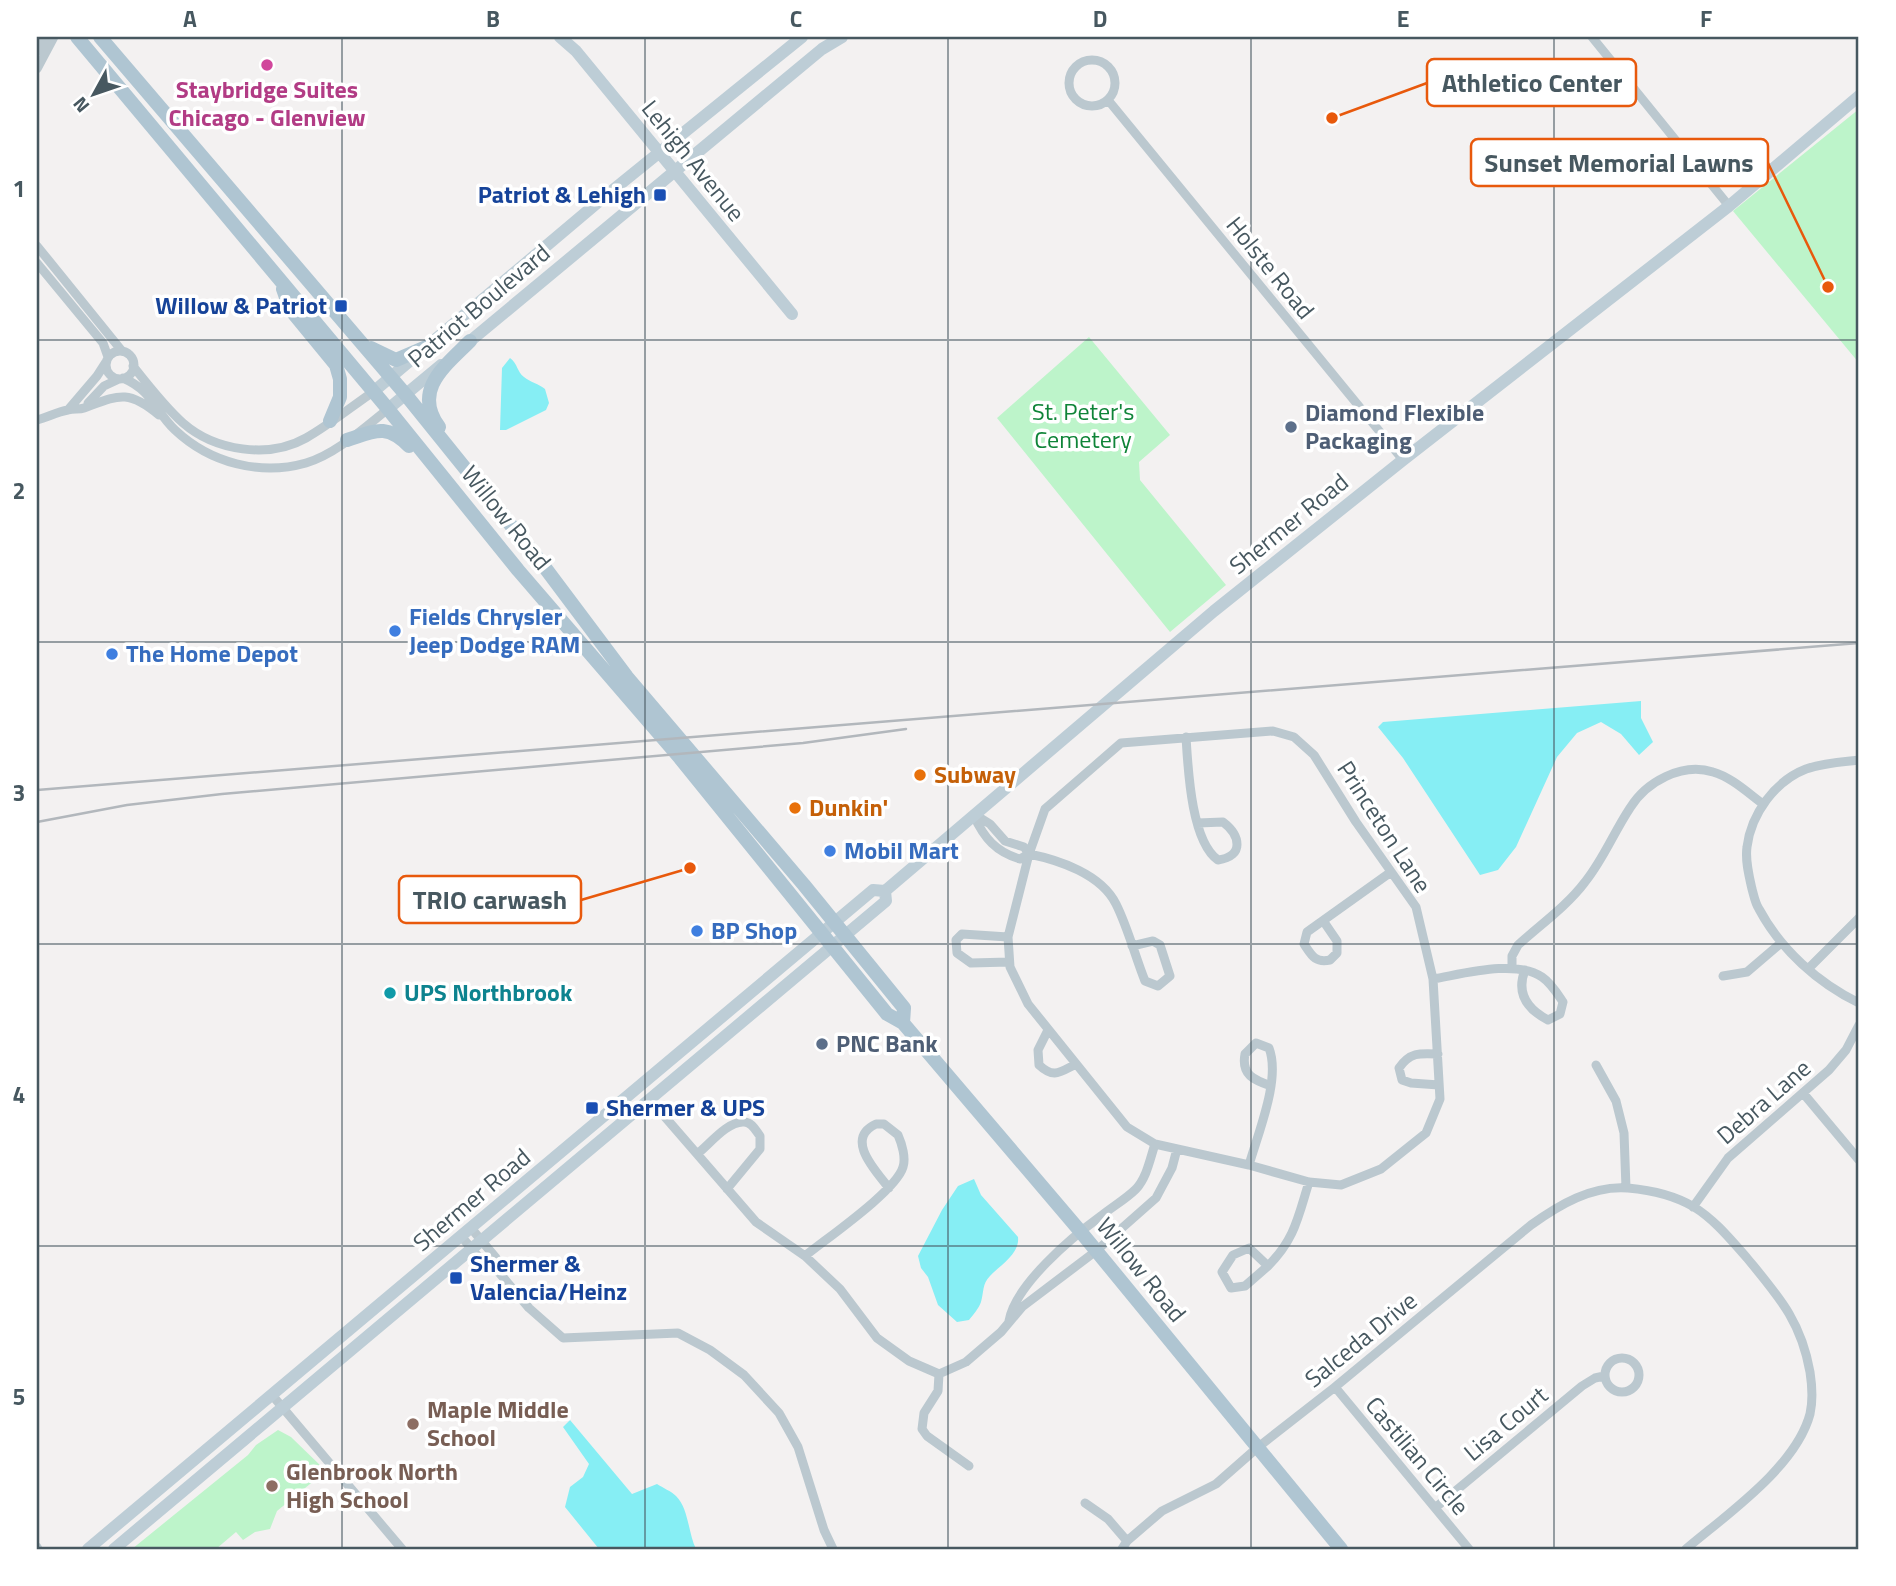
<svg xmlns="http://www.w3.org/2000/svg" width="1896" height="1586" viewBox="0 0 1896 1586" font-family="'Titillium Web',sans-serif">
  <rect width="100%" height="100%" fill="#f3f1f1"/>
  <!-- green -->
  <path fill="#bdf4ca" d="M 1859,109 L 1859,363 L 1733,211 Z
    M 1089,337 L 1170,435 L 1139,462 L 1140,480 L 1226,585 L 1170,632 L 997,418 Z
    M 278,1430 L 291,1437 L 324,1469 L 321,1475 L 277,1511 L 270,1529 L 255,1532 L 243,1540 L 236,1532 L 216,1549 L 132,1549 L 248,1455 L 256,1445 Z"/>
  <!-- water -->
  <path fill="#86eef4" d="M 510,358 C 518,364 517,372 524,377 C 530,382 539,384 545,389 L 549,403 L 546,410 L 506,430 L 500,430 L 502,368 Z
    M 1641,701 L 1641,718 L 1653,742 L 1639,755 L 1621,734 L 1601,722 L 1577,733 L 1557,757 L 1516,847 L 1498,870 L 1480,875 L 1403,758 L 1378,727 L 1383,722 Z
    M 974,1179 L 981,1195 L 1018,1237 C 1020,1254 1000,1265 990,1276 C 982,1284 984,1292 981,1302 C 979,1308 973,1315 969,1320 L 957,1322 L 938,1305 L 928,1277 L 921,1268 L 918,1256 L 942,1210 L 958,1186 Z
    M 570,1420 L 632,1494 L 657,1484 C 663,1488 671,1491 676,1496 C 689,1509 688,1533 696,1549 L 599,1549 L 565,1507 L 570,1487 L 583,1477 L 589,1464 L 563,1427 Z"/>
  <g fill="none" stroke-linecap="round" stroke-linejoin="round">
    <!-- street -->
    <path stroke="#bbc8cf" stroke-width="9" d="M 1592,37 L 1729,206
      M 37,51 L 46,37
      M1069 83a23 23 0 1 1 46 0a23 23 0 1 1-46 0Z
      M 37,69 L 54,37
      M 1108,100 L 1403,460
      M 37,246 L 122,351
      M 37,263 L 103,343 L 108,357
      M106 365a14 14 0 1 1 28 0a14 14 0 1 1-28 0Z
      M 133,366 C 148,385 165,407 183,423 C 215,451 269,459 306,438 C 329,425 351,407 373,392
      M 123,378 C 153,391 154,410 175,430 C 210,463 260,476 306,463 C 336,454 364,428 388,409
      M 88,403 L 104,386 L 119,379
      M 68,410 L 97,376 L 106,362
      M 37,420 C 48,417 57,412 68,410 C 74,408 79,410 84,408 C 119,395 128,389 159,415
      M 1273,731 L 1294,737 L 1314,755 L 1356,822 L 1416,907 L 1433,979 L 1440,1099 L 1426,1133 L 1381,1169 L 1341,1185 L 1309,1182 L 1249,1165 L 1155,1144 L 1127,1127 L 1028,1004 L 1010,967 L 1008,937 L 1029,854 L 1045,809 L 1121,743 Z
      M 1186,737 C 1188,768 1191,841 1218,860 C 1245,856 1240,835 1223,822 L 1198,823
      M 1859,760 C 1841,762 1823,763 1806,769 C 1775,781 1751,814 1747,847 C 1745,860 1749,876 1752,889 C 1754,896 1755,903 1759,909 C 1781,950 1818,983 1859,1003
      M 974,814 L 990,824 L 1005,841 L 1024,847 L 1029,854 C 1059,860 1101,874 1116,904 C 1128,928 1135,956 1145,981 L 1158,986 L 1170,976 L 1160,945 L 1153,941 L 1132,946
      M 974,816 C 984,838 996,852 1020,859 L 1029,854
      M 1324,922 L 1337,941 L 1337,953 L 1330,960 C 1315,963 1312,956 1304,944 L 1307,932 L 1391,872
      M 1008,937 L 962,934 L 956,940 L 957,953 L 971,963 L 1009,962
      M 1512,968 L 1512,956 L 1518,945 C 1540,925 1567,906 1585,882 C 1603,860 1614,832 1630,808 C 1646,782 1682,762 1713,772 C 1731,777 1748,793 1763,804
      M 1809,968 L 1859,918
      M 1723,976 L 1747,972 L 1781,943
      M 1433,979 C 1463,974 1515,959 1542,977 C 1551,983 1557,993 1563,1002 L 1560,1014 L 1548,1020 C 1527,1009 1516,993 1525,970
      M 1048,1030 L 1038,1050 L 1039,1065 C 1054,1079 1060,1072 1076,1064
      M 1438,1054 C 1420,1053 1410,1052 1399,1068 L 1402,1080 L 1411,1083 L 1439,1085
      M 1596,1065 L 1616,1101 L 1624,1133 L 1626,1188
      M 1803,1093 L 1859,1160
      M 665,1117 L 756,1222 L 805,1256 L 840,1289 L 877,1338 L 909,1361 L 939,1374 L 938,1391 L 924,1413 L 922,1429 L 927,1436 L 969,1466
      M 697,1154 C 709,1145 727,1121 744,1122 C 752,1122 756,1131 760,1136 L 760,1149 L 727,1189
      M 1249,1165 C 1258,1133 1281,1079 1269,1048 L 1256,1043 L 1245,1054 C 1241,1075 1254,1080 1271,1086
      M 1693,1207 L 1728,1158 L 1829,1070 L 1846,1050 L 1859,1025
      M 471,1228 L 496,1258 L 496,1269
      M 461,1236 L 486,1266 L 496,1269 L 529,1308 L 563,1338 L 678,1333 L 710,1350 L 744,1375 L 779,1413 L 798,1447 L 824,1530 L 833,1549
      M 805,1256 C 827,1238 896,1191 903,1167 C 906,1158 902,1144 898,1135 L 884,1124 L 876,1124 C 844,1139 876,1171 889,1188
      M 1268,1266 L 1245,1286 L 1231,1288 L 1222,1272 L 1233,1255 L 1249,1248 L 1268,1266 C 1295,1239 1298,1217 1309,1182
      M 1009,1321 C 1015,1285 1072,1237 1101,1216 C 1112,1207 1126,1199 1136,1189 C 1147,1177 1150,1159 1155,1144
      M1605 1375a17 17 0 1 1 34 0a17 17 0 1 1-34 0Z
      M 939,1374 L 966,1362 L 1001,1332 L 1022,1307 L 1096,1251 L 1156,1198 L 1172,1168 L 1177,1149
      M 1335,1387 L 1469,1549
      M 272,1395 L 402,1549
      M 1085,1503 L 1108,1519 L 1127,1541
      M 1435,1508 L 1582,1386 L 1595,1378 L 1604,1376
      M 37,1547 L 38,1549
      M 1122,1549 L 1127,1541 L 1162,1511 L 1216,1484 L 1257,1448 L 1335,1387 L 1531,1225 C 1559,1205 1592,1185 1628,1188 C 1650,1190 1674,1195 1694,1207 C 1715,1220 1731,1240 1747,1258 C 1779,1297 1801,1321 1810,1372 C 1812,1385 1813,1401 1810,1414 C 1796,1467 1726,1515 1686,1549"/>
    <!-- secondary -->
    <path stroke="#bdcdd6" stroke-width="12" d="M 560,37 L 576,51 L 792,314
      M 463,347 L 822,49 L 842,37
      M 373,392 L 603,198 L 802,37
      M 388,409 L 441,365
      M 88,1549 L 873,890 L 885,891 L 1214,611 L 1403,460 L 1729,206 L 1859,96
      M 114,1549 L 886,901 L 885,891"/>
    <!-- primary -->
    <path stroke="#afc5d2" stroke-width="14" d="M 77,37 L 388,409 L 518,570 L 680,758 L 887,1014 L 903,1023 L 1080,1231 L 1341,1549
      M 100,37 L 406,395 L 543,565 L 627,677 L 804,885 L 904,1008 L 903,1023
      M 283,289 L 290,309 L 336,365 L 340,379 L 340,397 L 330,421
      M 371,348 L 396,360 L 431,345
      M 439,427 C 412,390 445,366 470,341
      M 347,440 C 375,431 386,423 409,446"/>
    <!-- rail -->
    <path stroke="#b2b7bc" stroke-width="2.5" d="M 37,790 L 1859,643
      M 37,822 L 127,805 L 222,794 L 803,743 L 906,729"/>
  </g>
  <!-- grid -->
  <path fill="none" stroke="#475860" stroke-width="2" stroke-opacity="0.55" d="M 342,37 L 342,1549M 645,37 L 645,1549M 948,37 L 948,1549M 1251,37 L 1251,1549M 1554,37 L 1554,1549M 37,340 L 1859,340M 37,642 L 1859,642M 37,944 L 1859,944M 37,1246 L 1859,1246"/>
  <!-- markers -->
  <circle fill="#d1479c" stroke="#fff" stroke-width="2.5" cx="267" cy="65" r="7"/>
  <g fill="#1a4fb4" stroke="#fff" stroke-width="2.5">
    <rect x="653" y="188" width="14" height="14" rx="3.5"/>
    <rect x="334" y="299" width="14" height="14" rx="3.5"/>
    <rect x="585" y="1101" width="14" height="14" rx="3.5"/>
    <rect x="449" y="1271" width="14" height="14" rx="3.5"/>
  </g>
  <g fill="#5c6f8a" stroke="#fff" stroke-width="2.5">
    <circle cx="1291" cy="427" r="7"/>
    <circle cx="822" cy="1044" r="7"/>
  </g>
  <g fill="#3f7fe0" stroke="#fff" stroke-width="2.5">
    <circle cx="395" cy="631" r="7"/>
    <circle cx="112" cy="654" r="7"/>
    <circle cx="830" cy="851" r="7"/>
    <circle cx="697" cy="931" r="7"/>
  </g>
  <g fill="#e8710a" stroke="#fff" stroke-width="2.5">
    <circle cx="920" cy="775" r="7"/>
    <circle cx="795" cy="808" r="7"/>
  </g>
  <circle fill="#0f9aa8" stroke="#fff" stroke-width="2.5" cx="390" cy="993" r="7"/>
  <g fill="#8d6e63" stroke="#fff" stroke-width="2.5">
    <circle cx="413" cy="1424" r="7"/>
    <circle cx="272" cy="1486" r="7"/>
  </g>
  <g text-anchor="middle" stroke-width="7" stroke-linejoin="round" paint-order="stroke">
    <!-- hotel labels -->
    <g font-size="24" font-weight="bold" fill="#b23c85" stroke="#fff">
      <text x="267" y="98">Staybridge Suites<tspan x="267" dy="28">Chicago - Glenview</tspan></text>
    </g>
    <!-- street labels -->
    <g font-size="24" fill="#475860" stroke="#fff">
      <text transform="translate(693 161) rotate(51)" y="8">Lehigh Avenue</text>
      <text transform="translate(1270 268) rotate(51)" y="8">Holste Road</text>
      <text transform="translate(479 306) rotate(-40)" y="8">Patriot Boulevard</text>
      <text transform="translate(506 518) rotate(51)" y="8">Willow Road</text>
      <text transform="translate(1289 524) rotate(-39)" y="8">Shermer Road</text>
      <text transform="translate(1384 827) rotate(57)" y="8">Princeton Lane</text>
      <text transform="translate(1764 1102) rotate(-41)" y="8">Debra Lane</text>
      <text transform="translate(472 1200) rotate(-40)" y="8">Shermer Road</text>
      <text transform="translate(1141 1270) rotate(51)" y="8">Willow Road</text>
      <text transform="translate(1361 1340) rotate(-39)" y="8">Salceda Drive</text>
      <text transform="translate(1506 1424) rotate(-40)" y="8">Lisa Court</text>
      <text transform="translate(1417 1456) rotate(50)" y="8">Castilian Circle</text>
    </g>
    <!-- transit labels -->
    <g font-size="24" font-weight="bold" fill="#164399" stroke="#fff" text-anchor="end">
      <text x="646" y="203">Patriot &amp; Lehigh</text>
      <text x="327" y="314">Willow &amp; Patriot</text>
      <text x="606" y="1116" text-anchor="start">Shermer &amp; UPS</text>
      <text x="470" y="1272" text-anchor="start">Shermer &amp;<tspan x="470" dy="28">Valencia/Heinz</tspan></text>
    </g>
    <!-- park labels -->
    <g font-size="24" fill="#0f8438" stroke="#fff">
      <text x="1083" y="420">St. Peter's<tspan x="1083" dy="28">Cemetery</tspan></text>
    </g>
    <!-- service labels -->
    <g font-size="24" font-weight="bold" fill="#4e5e75" stroke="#fff" text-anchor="start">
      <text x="1305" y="421">Diamond Flexible<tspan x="1305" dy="28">Packaging</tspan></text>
      <text x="836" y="1052">PNC Bank</text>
    </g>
    <!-- shop labels -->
    <g font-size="24" font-weight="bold" fill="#366cbe" stroke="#fff" text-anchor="start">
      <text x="409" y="625">Fields Chrysler<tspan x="409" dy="28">Jeep Dodge RAM</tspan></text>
      <text x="126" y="662">The Home Depot</text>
      <text x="844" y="859">Mobil Mart</text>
      <text x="711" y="939">BP Shop</text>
    </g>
    <!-- food labels -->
    <g font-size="24" font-weight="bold" fill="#c56008" stroke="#fff" text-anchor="start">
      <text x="934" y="783">Subway</text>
      <text x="809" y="816">Dunkin'</text>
    </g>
    <!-- culture labels -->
    <g font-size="24" font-weight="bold" fill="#0d838f" stroke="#fff" text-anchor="start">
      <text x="404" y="1001">UPS Northbrook</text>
    </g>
    <!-- education labels -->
    <g font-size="24" font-weight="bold" fill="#785e54" stroke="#fff" text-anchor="start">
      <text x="427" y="1418">Maple Middle<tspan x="427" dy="28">School</tspan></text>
      <text x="286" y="1480">Glenbrook North<tspan x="286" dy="28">High School</tspan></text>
    </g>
  </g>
  <!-- callouts -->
  <path fill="none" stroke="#e8590c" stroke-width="2.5" d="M1332 118L1427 83M1828 287L1768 163M690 868L581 900"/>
  <g fill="#e8590c" stroke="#fff" stroke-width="2.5">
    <circle cx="1332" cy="118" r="7"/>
    <circle cx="1828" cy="287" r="7"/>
    <circle cx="690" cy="868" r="7"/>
  </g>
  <g fill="#fff" stroke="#e8590c" stroke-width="2.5">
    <rect x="1427" y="59" width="209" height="47" rx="7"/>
    <rect x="1471" y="139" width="297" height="47" rx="7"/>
    <rect x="399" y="876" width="182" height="47" rx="7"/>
  </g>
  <g font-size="26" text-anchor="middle" font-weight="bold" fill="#475860">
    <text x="1532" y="92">Athletico Center</text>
    <text x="1619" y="172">Sunset Memorial Lawns</text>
    <text x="490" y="909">TRIO carwash</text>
  </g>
  <!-- border -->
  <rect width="1896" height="1586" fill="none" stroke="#ffffff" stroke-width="77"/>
  <!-- north arrow -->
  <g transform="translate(94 94) rotate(230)" stroke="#ffffff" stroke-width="5" paint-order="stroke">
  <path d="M0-5L12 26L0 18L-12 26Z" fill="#475860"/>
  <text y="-10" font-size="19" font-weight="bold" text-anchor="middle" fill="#475860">N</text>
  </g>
  <rect x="38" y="38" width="1819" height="1510" fill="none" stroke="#475860" stroke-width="2.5"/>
  <g font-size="23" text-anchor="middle" font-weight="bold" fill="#475860">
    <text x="190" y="27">A</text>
    <text x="493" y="27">B</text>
    <text x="796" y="27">C</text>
    <text x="1100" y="27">D</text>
    <text x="1403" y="27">E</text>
    <text x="1706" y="27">F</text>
    <text x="19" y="197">1</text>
    <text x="19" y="499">2</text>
    <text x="19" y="801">3</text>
    <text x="19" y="1103">4</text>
    <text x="19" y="1405">5</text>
  </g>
</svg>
